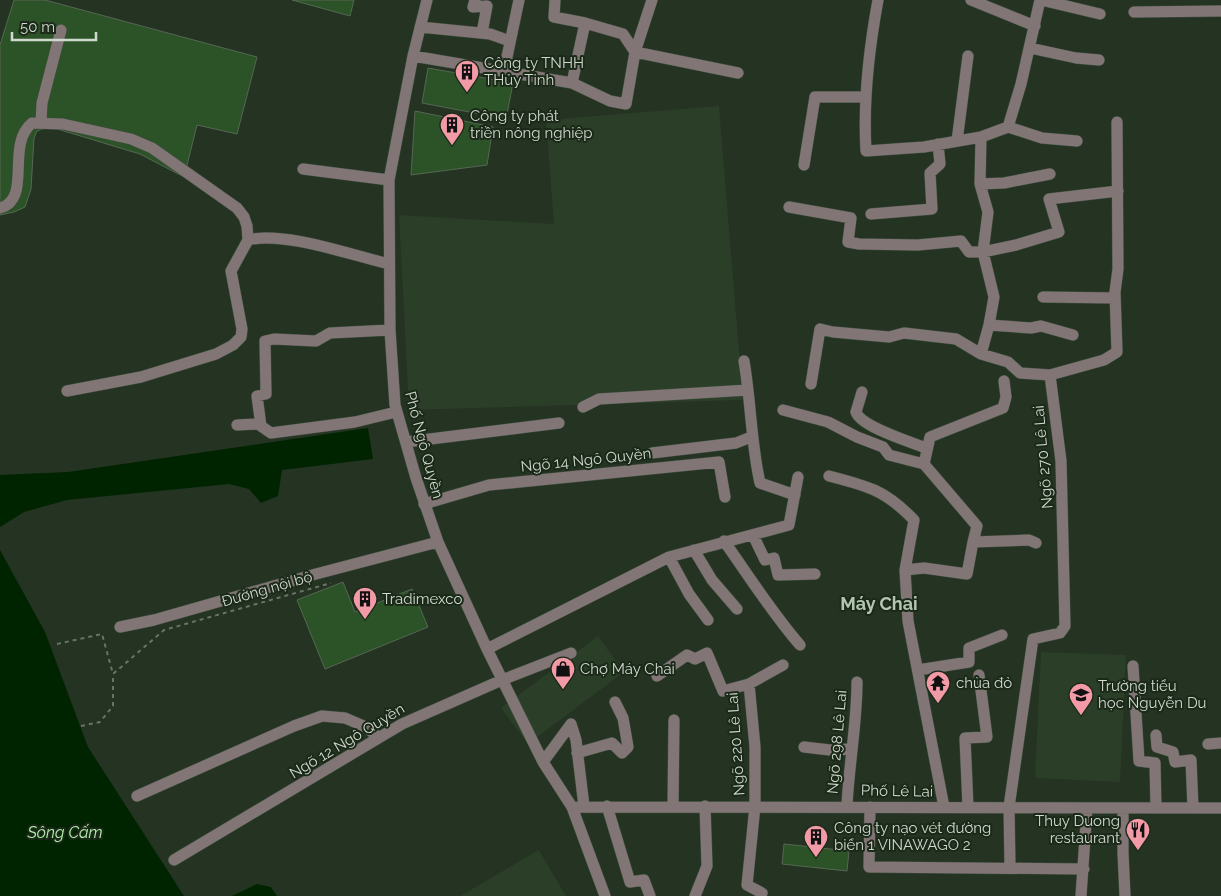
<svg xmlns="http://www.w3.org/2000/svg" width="1221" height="896" viewBox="0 0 1221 896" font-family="Raleway,sans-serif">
  <rect width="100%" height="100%" fill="#243322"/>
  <!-- built -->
  <path fill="#2b3e28" d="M 719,106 L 743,400 L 409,410 L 399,215 L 554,224 L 546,120 Z
    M 598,636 L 624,672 L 528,744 L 501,708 Z
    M 1041,652 L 1126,655 L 1120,782 L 1035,778 Z
    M 539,850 L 566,896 L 460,896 Z"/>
  <!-- water -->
  <path fill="#002400" d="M 368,428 L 373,459 L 282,470 L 278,496 L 261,503 L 249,489 L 229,484 L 67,500 L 24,512 L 0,527 L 0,475 L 68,472 Z
    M 0,550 L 45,632 L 88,747 L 184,896 L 0,896 Z
    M 257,884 L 271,887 L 277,896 L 232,896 Z"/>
  <!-- building -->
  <path fill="#2c5227" stroke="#566754" d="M 14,0 L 45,0 L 257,57 L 237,134 L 197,125 L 184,177 L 140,154 L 54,128 L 45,128 L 37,131 L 34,138 L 31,189 L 25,207 L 14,212 L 0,215 L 0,45 Z
    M 292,0 L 354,0 L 350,16 Z
    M 428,68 L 513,83 L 506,119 L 422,103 Z
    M 415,111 L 493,127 L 487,165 L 411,175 Z
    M 343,582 L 355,612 L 412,589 L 428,627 L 325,669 L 297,600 Z
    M 784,844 L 849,851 L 847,871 L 782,864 Z"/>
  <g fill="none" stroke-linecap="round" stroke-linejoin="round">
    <defs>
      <path id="minor" d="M 427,0 L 413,56 L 389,180 L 390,330 L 395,405 L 416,478 L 438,542 L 487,649 L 543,762 L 572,807 L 605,896
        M 475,0 L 473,7 L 487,6 L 482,33
        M 555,0 L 554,17 L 585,23
        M 878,0 C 869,49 863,101 866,151 L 924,147 L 981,137
        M 971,0 L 1035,26
        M 1041,0 L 1100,14
        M 1134,12 L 1221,11
        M 420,27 L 490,34 L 510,41
        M 1030,48 L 1076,58 L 1099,60
        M 413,56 L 572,83 L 610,101 L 626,104 L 635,52 L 738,73
        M 504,71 L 519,0
        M 572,83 L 585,23 L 623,34 L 635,52 L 652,0
        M 41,122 L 42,103 L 61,30
        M 1008,127 L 1042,138 L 1077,141
        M 957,141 L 968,56
        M 804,165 L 815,97 L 866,97
        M 303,169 L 389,180
        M 980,184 L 1004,183 L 1050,174
        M 789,207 L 851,218 L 848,242 L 859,244 L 918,245 L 961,241 L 969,252 L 983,252 L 1016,245 L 1059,232 L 1049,199 L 1118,191
        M 0,208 C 33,199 5,145 32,123 L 63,124 L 131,139 L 152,148 L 237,208 L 244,217 L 247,226 L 248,240 L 231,271 L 242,329 L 241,337 L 233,345 L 216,354 L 141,377 L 67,391
        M 871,214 L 932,209 L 930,173 L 940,164 L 938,144
        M 248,240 C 284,231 351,255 389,264
        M 1043,297 L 1115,298
        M 989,325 L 994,297 L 983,252 L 988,212 L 980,184 L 981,137 L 1008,127 L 1021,84 L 1040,0
        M 981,354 L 989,325 L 1031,328 L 1041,326 L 1073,335
        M 744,361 C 751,402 751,443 760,483 L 795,495
        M 1050,375 L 1104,360 L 1117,352 L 1115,292 L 1118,269 L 1117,122
        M 811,384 L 820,329 L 833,332 L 889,337 L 904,333 L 956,339 L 981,354 L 1008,362 L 1020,373 L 1050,375 L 1061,461 L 1065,626 L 1060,633 L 1033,639 L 1009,807 L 1010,867
        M 862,392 L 856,412 C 861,427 911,442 926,448
        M 583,407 L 599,399 L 748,390
        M 783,410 L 828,422 L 857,437 L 883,447 L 889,455 L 924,464 L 977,526 L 973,542
        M 237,425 L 258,424 L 271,433 L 355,422 L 396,412
        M 261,426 L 257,396 L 266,394 L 265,341 L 274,339 L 316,341 L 330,333 L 390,330
        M 406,442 L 559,423
        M 652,453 L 736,443 L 751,437
        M 924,464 L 930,437 L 1003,408 L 1006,397 L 1004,381
        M 829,476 C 868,486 885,490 914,520 L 905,570 L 908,621 L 944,807
        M 424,504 L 489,485 L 719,462 L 725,497
        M 753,535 L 765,560 L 774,558 L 778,575 L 815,574
        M 724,541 C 749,576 772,613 800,645
        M 694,550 L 712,580 L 737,609
        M 669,557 L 689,594 L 708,620
        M 905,570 L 924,568 L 967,574 L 973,542 L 1029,540 L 1036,543
        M 120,627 L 154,620 L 316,574 L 438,542
        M 487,649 L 669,557 L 789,525 L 798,477
        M 1133,666 L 1139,761 L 1155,763 L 1156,808
        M 918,670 L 969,662 L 969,648 L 1002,635
        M 657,676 L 687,655 L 695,659 L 707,653 L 723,691 L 749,684 L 755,747 L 755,806 L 747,885 L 762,893 L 761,896
        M 749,684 L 783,665
        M 571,724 L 576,740 L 584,806
        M 1156,735 L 1157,747 L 1173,752 L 1175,762 L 1191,760 L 1193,808
        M 1208,744 L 1221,743
        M 804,747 L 830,750 L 851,749
        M 577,753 L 612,743 L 622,753 L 628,747 L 623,718 L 615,702
        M 543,762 L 571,724
        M 137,796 L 294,726 L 322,716 L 345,718 L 366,727 L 378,737
        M 847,805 C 849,764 857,723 857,682
        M 607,806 L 630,882 L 644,880 L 650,896
        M 673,806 L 674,720
        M 572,807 L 1221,808
        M 870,807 L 869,867 L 1084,869
        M 968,807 L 965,738 L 987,737 L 979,675
        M 1123,808 L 1123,853 L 1125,896
        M 174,860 L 402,724 L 502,680 L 571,653
        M 695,896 L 707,866 L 705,806
        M 1081,896 L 1087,808"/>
    </defs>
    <!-- minor casing -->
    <use href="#minor" stroke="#3f4e3e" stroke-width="12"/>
    <!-- path -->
    <path stroke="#687566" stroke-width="2" stroke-dasharray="4 4" stroke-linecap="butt" d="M 57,644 L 102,634 L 113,674 L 164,630 L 331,583
      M 81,726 L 100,722 L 113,706 L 113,674"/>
    <!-- minor -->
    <use href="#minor" stroke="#817576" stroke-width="11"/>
  </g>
  <!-- icons -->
  <defs>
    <symbol id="building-pin" viewBox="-11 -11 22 30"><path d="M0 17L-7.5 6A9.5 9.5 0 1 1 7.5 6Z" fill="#f39aa7" stroke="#1b2919"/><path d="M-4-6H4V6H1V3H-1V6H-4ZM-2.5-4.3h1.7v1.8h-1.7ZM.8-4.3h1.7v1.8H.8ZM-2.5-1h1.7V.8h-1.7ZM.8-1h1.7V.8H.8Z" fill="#111"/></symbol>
    <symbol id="shop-pin" viewBox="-11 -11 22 30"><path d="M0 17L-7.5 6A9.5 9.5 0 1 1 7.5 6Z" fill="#f39aa7" stroke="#1b2919"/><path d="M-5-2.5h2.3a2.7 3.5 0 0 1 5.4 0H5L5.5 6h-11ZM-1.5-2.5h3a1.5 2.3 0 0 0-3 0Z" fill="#111"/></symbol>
    <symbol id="temple-pin" viewBox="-11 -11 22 30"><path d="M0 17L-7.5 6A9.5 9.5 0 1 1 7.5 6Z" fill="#f39aa7" stroke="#1b2919"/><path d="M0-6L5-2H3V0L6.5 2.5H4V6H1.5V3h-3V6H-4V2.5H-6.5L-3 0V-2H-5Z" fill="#111"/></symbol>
    <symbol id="school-pin" viewBox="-11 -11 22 30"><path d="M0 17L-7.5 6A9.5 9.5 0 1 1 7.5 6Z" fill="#f39aa7" stroke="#1b2919"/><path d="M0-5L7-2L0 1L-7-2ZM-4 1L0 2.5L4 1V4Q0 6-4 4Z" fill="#111"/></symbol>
    <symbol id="restaurant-pin" viewBox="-11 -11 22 30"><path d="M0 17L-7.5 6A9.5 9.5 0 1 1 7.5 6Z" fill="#f39aa7" stroke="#1b2919"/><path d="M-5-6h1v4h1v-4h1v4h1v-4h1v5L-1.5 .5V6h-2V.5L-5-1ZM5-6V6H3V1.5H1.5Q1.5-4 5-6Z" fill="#111"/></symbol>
  </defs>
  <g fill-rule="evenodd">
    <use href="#building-pin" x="453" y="58" width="28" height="38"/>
    <use href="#building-pin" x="438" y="111" width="28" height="38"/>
    <use href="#building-pin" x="351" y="585" width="28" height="38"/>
    <use href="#shop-pin" x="549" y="655" width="28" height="38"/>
    <use href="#temple-pin" x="924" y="669" width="28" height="38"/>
    <use href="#school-pin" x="1067" y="681" width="28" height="38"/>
    <use href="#restaurant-pin" x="1124" y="816" width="28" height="38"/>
    <use href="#building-pin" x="802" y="823" width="28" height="38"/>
  </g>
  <g text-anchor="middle" stroke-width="4" stroke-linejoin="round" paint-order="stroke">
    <!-- poi labels -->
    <g font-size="15" fill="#cfd9ce" stroke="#1b2919" text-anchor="start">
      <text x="484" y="68">Công ty TNHH<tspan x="484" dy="17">THủy Tinh</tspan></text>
      <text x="470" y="121">Công ty phát<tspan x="470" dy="17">triền nông nghiệp</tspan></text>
      <text x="382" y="604">Tradimexco</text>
      <text x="580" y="674">Chợ Máy Chai</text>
      <text x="956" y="688">chùa đỏ</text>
      <text x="1098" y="691">Trường tiểu<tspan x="1098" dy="17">học Nguyễn Du</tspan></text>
      <text x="1120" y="826" text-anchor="end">Thuy Duong<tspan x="1120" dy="17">restaurant</tspan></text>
      <text x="834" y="833">Công ty nạo vét đường<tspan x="834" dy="17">biển 1 VINAWAGO 2</tspan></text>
    </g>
    <!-- street labels -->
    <g font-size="15" fill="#cfd9ce" stroke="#1b2919">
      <text transform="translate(424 445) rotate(75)" y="5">Phố Ngô Quyền</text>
      <text transform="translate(1043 457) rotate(-95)" y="5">Ngõ 270 Lê Lai</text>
      <text transform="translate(586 460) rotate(-6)" y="5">Ngõ 14 Ngô Quyền</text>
      <text transform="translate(267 589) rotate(-16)" y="5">Đường nội bộ</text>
      <text transform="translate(347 741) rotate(-31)" y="5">Ngõ 12 Ngô Quyền</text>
      <text transform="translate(837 742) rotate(-85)" y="5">Ngõ 298 Lê Lai</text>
      <text transform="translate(736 744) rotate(-94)" y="5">Ngõ 220 Lê Lai</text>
      <text transform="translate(897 791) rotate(1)" y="5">Phố Lê Lai</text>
    </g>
    <!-- water labels -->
    <g font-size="16" font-style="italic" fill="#b3f0aa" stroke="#1b2919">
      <text x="65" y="838">Sông Cấm</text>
    </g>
    <!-- quarter labels -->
    <g font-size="18" font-weight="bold" fill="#b4c6b1" stroke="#1b2919">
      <text x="879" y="610">Máy Chai</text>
    </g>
  </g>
  <!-- scale -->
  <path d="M12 32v8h84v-8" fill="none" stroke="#cfd9ce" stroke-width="2.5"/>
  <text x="20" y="32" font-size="15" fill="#cfd9ce" stroke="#1b2919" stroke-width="4" paint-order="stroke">50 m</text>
</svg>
